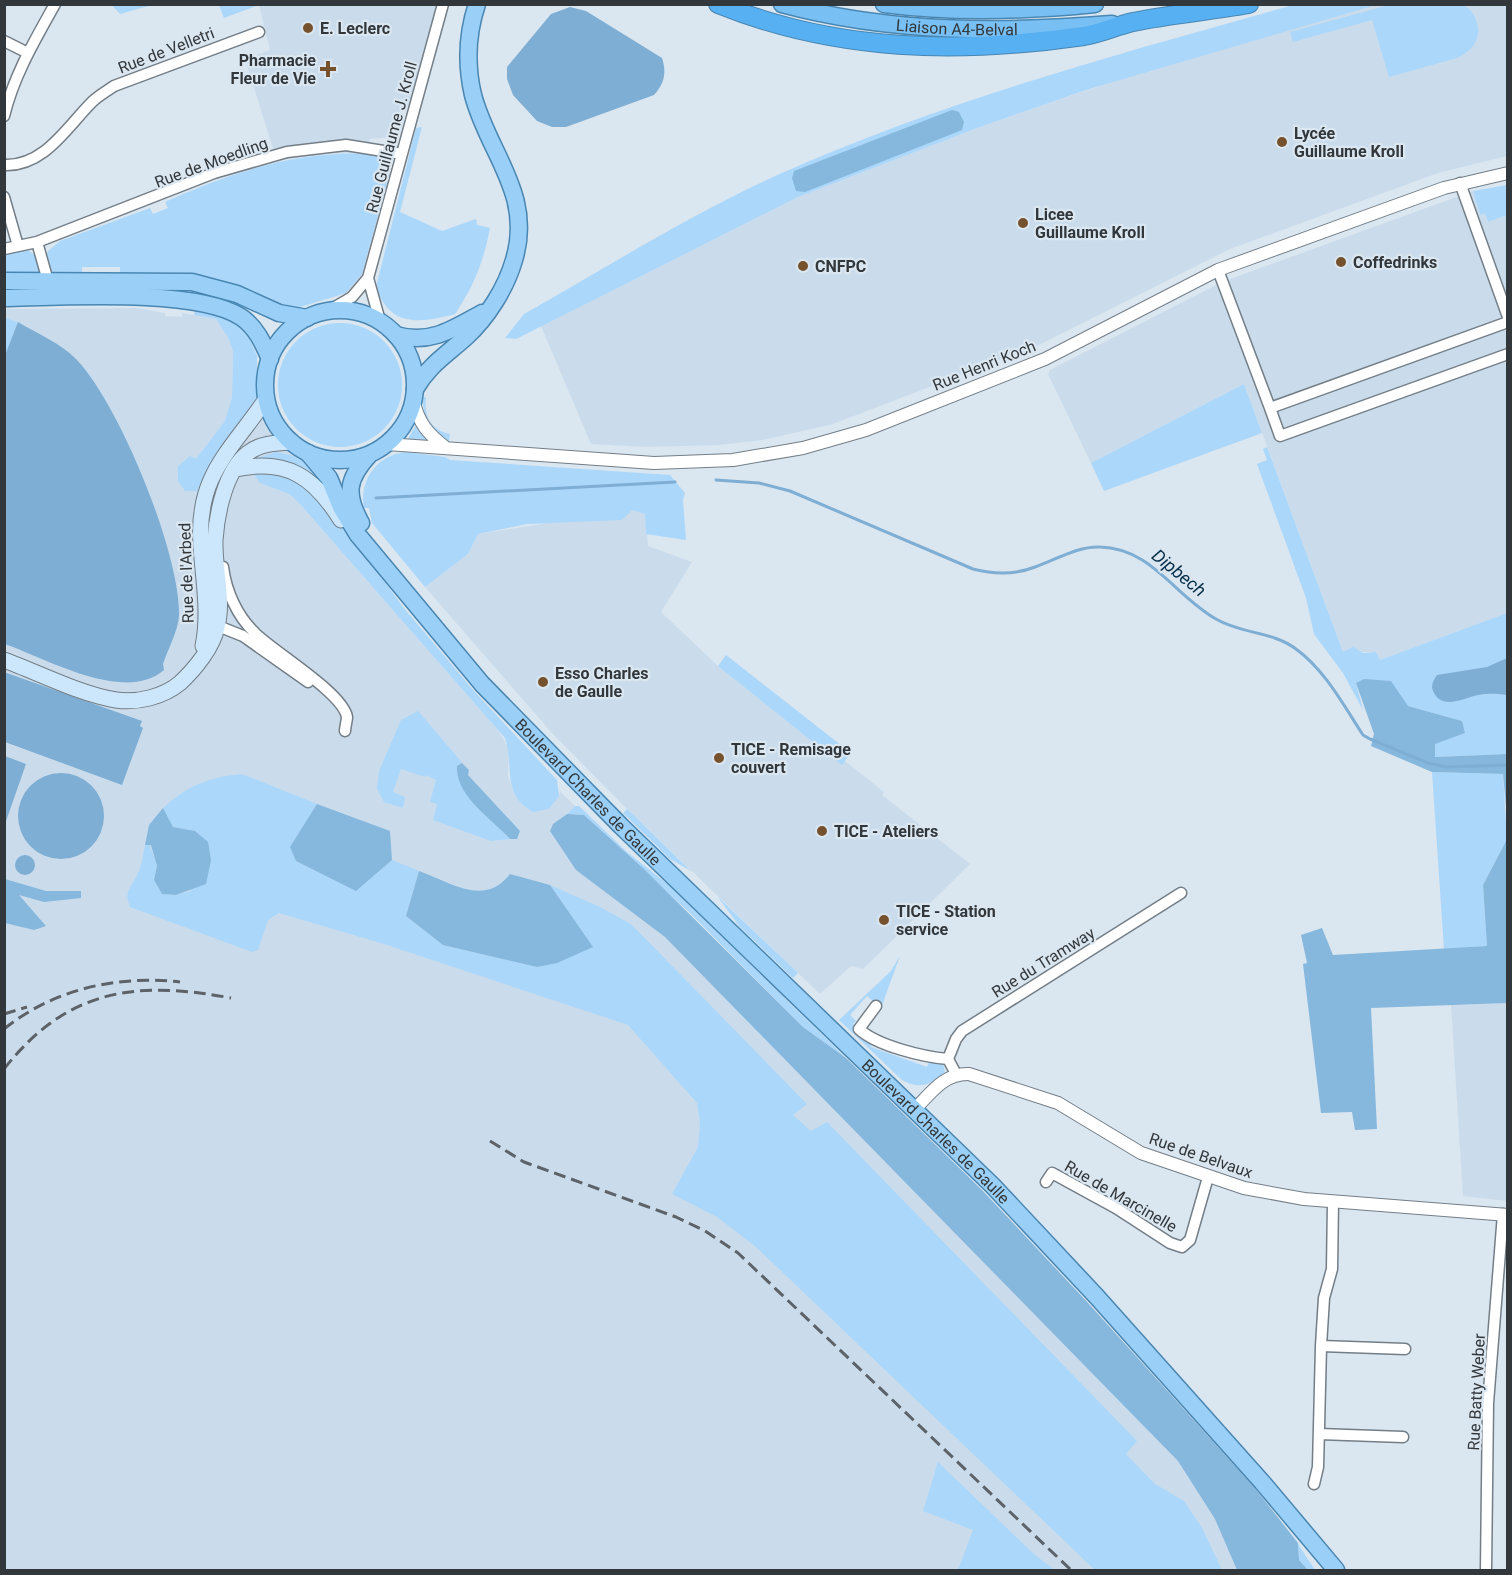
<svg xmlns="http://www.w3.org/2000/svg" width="1512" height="1575" viewBox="0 0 1512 1575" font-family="Roboto,sans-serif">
  <rect width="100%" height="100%" fill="#dae6f0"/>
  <!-- built -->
  <path fill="#cadcec" d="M 259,5 L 436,5 L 407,111 L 401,110 L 396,131 L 389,137 L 370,139 L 368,152 L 361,154 L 328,153 L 277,161 L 245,59 L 270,50 Z
    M 1376,5 L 1507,5 L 1507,156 L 1438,173 L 1230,249 L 1039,345 L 833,424 L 763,440 L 719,445 L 646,447 L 591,444 L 541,326 L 798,197 L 977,128 L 1137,73 Z
    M 1473,191 L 1480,215 L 1485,213 L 1488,222 L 1507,215 L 1507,613 L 1380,660 L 1376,652 L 1343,652 L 1244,384 L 1091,463 L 1048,374 L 1050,370 L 1222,282 Z
    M 136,308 L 165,313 L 165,316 L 182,317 L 182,313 L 216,319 L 229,339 L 233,352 L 232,397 L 226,421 L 196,459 L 176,474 L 261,417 L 268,430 L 291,455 L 276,452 L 260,483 L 289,494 L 300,504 L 498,730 L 509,749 L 508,776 L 514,793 L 528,809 L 533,812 L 559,796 L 560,791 L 575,806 L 562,818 L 1196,1467 L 1266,1570 L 5,1570 L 4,309 Z
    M 632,510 L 645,514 L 648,546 L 692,562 L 661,612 L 718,666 L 842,764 L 845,761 L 884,792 L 882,795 L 970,864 L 863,969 L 851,966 L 820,994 L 627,809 L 552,733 L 425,587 L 468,554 L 478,534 Z
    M 1507,1003 L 1507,1201 L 1463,1196 L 1451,1005 Z"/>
  <!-- green -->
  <path fill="#abd7fa" d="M 112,5 L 152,5 L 120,14 Z
    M 259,5 L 224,18 L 219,5 L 219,4 Z
    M 1293,5 L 1376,5 L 1089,89 L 977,128 L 798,197 L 516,339 L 505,338 L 524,314 C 609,266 693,213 782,173 C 946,100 1122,53 1293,5 Z
    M 1389,5 C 1403,4 1455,1 1465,6 C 1474,11 1479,24 1478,34 C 1476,46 1468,53 1457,58 L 1389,77 L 1372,20 L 1293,42 L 1290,32 Z
    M 422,127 L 400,212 L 442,231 L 476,219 L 477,225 L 490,228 C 484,260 474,286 455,314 C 420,323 390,328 376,287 L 416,128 Z
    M 362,151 L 384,158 L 389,175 L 362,274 L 346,293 L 294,309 L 120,275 L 120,267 L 82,267 L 82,275 L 59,275 L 44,267 L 37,275 L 5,276 L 4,253 L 28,250 L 37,257 L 45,258 L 48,251 L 60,241 L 150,208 L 153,214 L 168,208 L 165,202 C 228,174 291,152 361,154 Z
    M 1507,185 L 1507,215 L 1488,222 L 1485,213 L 1480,215 L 1473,191 Z
    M 195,310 L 217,314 L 235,323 L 249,338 L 257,356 L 257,400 L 206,484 L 197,491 L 185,491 L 178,481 L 178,466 L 190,456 L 196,459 L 225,421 L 232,397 L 233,352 L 229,339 L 216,319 L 194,315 Z
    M 5,318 L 18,322 L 5,358 Z
    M278 385a62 62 0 1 1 124 0a62 62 0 1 1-124 0Z
    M 1244,384 L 1262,433 L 1104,491 L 1091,463 Z
    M 423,397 L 426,397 C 424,416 430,430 450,434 L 449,442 C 430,434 422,416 423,397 Z
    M 416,425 L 428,442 L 408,439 Z
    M 1267,447 L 1343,652 L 1353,647 L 1363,653 L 1376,652 L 1380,660 L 1507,613 L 1507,754 L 1435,757 L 1435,744 L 1462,721 L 1408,706 L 1356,683 L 1363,710 L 1343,673 L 1314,634 L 1306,598 L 1257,464 L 1267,460 L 1263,449 Z
    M 276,452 L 291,455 L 318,469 L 369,560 L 403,607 L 474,691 L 557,780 L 559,796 L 549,809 L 533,812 C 500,793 515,766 505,738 L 300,504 L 289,494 L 260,483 L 255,476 L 255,459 Z
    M 406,452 L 445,457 L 450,460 L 670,475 L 685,493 L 683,500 L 686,540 L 646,534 L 645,514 L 632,510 L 622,520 L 527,524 L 478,534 L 468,554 L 425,587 L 372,523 L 369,508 L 364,508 C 359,480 377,455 406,452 Z
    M 726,655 L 851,753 L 842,765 L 718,666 Z
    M 418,711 L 460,760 L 462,763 L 457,766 L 492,820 L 510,839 L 491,841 L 433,820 L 437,804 L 430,802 L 436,780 L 426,775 L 425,777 L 401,769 L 393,792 L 405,797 L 403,808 L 384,802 L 377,789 L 379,771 L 401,720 Z
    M 1432,772 L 1503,774 L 1507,839 L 1483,885 L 1487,946 L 1444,949 Z
    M 242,774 L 317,804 L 306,825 L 296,861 L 356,890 L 392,860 L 419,871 L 406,916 L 443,945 L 537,967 L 592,947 L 550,885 L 600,907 L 631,924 L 807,1104 L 793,1115 L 811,1131 L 827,1122 L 1137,1441 L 1126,1454 L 1155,1484 L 1184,1501 L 1202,1528 L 1222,1570 L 1095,1570 L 756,1247 L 717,1217 L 672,1194 L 698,1147 L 700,1123 L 697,1103 L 628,1025 L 384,944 L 279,913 L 268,920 L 258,950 L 252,952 L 130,907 C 123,890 132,888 138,873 C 142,865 143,853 145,845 L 150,845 L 157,866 L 154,880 L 162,894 L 176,895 L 191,891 L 195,831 L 173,827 L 163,808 C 187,786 209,777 242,774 Z
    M 575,806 L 579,806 L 627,852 L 670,886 L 846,1058 L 803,1027 L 690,913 L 584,815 L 567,814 Z
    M 627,809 L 691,871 L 670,859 L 623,813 Z
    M 718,897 L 798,973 L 793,978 L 739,926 Z
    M 900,956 L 881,1008 L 867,996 L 850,1015 L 856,1021 L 853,1024 L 873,1040 L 871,1047 L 927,1067 L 930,1060 L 943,1064 L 945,1072 C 931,1085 920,1090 902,1080 L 839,1020 L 891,971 Z
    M 938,1462 L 1035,1555 L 1055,1570 L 958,1570 L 973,1530 L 923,1511 Z
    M 1298,1544 L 1315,1570 L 1308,1570 L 1299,1560 Z"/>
  <!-- forest -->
  <path fill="#86b7dd" d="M 952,110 L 959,112 L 964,122 L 962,130 L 805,192 L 796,191 L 792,178 L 794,171 Z
    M 1364,679 L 1391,681 L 1408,706 L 1462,721 L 1465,733 L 1435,744 L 1435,757 L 1507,754 L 1507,817 L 1503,774 L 1432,772 L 1371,746 L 1374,734 L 1356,683 Z
    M 462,763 L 469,770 L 468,775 L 520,831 L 517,839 L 510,839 C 492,819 455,796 457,766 Z
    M 317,804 L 390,831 L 392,860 L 356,891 L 296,861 L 290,847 Z
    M 163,808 L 173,827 L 195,831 L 208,842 L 211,860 L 206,884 L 176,895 L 162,894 L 154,880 L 157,866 L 151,845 L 145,845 L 149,825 Z
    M 567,814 L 584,815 L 645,870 L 803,1027 L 846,1058 L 982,1190 L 1089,1304 L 1254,1487 L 1298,1543 L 1299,1560 L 1308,1570 L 1237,1570 L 1215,1519 L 1178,1461 L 665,937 L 576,870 L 550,831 L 553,824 Z
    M 1507,839 L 1507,1003 L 1371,1008 L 1377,1129 L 1355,1130 L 1352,1112 L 1321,1113 L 1303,964 L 1307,963 L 1301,935 L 1322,928 L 1333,955 L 1487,946 L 1483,885 Z
    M 419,871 C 452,883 485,907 510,874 L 550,885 L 593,947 L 557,963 L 537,967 L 443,945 L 406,916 Z
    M 5,879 L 46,891 L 81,891 L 81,898 L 44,902 L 19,895 L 46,926 L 34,930 L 5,923 Z"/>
  <!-- water -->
  <path fill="#7eaed4" d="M 570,7 L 586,11 L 662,58 C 667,73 664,84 654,95 L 566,127 L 552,127 L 537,121 L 513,95 L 507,79 L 507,67 L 551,14 Z
    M 18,322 C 36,333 62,344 76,359 C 119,403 181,555 179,616 C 178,631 168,649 163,664 L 164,670 C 125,704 47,659 5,644 L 4,358 Z
    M 1507,658 L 1507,695 C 1498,694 1488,693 1478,695 C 1464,698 1443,710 1434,693 C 1430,686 1433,681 1437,675 L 1487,667 Z
    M 4,672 L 142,721 L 140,726 L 143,728 L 122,785 L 5,742 Z
    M 5,756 L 26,764 L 5,824 L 4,824 Z
    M18 816a43 43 0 1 1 86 0a43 43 0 1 1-86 0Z
    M15 865a10 10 0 1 1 20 0a10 10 0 1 1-20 0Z"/>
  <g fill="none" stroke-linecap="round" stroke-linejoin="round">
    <!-- stream -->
    <path stroke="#7eaed4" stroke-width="3" d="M 716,480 L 759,483 L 790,491 L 973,569 C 993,574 1015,575 1035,567 C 1056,560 1077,546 1100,547 C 1151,548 1174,595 1216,619 C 1241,634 1272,631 1296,649 C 1325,670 1344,706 1363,735 L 1370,739 L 1428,763 L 1447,767 L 1508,765
      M 376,498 L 675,482"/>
    <defs>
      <path id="minor" d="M 4,41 L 28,53
        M 4,116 C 14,75 35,40 55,4
        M 4,165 C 44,167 67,127 92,102 C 98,96 107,91 114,86 L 259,32
        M 1460,183 L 1508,317
        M 4,197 L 18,246
        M 37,242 L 214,173 L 287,152 L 346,145 L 402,154
        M 4,249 L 37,242 L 48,281
        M 1218,270 L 1270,408 L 1508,322
        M 368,278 L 380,321
        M 328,311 L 352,297 L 368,278 L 443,4
        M 1270,408 L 1280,436 L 1508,354
        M 223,567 C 226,591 237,616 255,633 C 274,652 343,693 347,717 C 347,721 345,727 345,731
        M 214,621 L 218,626 L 243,636 L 308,682
        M 876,1006 L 859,1029 C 877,1046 924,1057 948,1059
        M 956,1074 L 948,1059 L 956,1039 L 962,1031 L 1181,893
        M 1046,1182 L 1052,1173 L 1116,1208 L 1170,1243 L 1182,1247 L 1190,1240 L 1208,1177
        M 1321,1346 L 1405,1349
        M 1319,1434 L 1403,1437
        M 1314,1484 L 1318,1467 L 1321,1346 L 1324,1298 L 1332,1269 L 1333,1202
        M 1486,1570 L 1488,1403 L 1503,1214"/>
      <path id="tertiary" d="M 414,403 C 419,423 428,434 445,447
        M 387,444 L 654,463 L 733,460 L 803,448 L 866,430 L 1045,359 L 1218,270 L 1444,188 L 1508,173
        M 915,1109 C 931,1093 944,1073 969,1074 L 1058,1103 L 1141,1153 L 1244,1188 L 1304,1199 L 1508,1215"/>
      <path id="secondary" d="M 236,469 C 287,458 314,477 341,520
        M 203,646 C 210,612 203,579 201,545 C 196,475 231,451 266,399
        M 4,660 C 37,672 82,695 116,700 C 138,703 163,697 180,683 C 195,669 213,647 217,627 C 224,598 214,569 215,540 C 217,513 225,471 248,453 C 260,443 277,443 292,442"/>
      <g id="primary">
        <path d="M 4,281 L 192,282 L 237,294 L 279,313 L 307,318"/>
        <path d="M 4,298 C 60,297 197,288 241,317 C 256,327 263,343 270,359"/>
        <circle cx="340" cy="385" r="75"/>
        <path d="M 396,335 C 430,345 453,329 482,313"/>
        <path d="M 415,389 C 430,364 445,356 466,337 C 487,318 506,288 514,260 C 534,194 488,153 473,95 C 466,65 467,34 477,4"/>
        <path id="s1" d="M 308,453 L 329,478 L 341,507 L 358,535 L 482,684 L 621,826 L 993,1186 L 1097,1297 L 1262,1482 L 1336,1570"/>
        <path d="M 361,523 C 345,494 347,479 369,455"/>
      </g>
      <g id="trunk">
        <path id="s2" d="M 782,4 C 890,33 1001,33 1112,24"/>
        <path d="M 884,4 C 954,13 1025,11 1095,4"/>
      </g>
      <path id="motorway" d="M 718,4 C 837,52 959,54 1084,36 C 1101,33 1116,26 1133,22 C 1171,14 1211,11 1249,4"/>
    </defs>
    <!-- minor casing -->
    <use href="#minor" stroke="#737e87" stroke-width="13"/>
    <!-- tertiary casing -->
    <use href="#tertiary" stroke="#737e87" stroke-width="14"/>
    <!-- secondary casing -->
    <use href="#secondary" stroke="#737e87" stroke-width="17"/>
    <!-- primary casing -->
    <use href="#primary" stroke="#4986b2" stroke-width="19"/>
    <!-- trunk casing -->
    <use href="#trunk" stroke="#4986b2" stroke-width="19"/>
    <!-- motorway casing -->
    <use href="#motorway" stroke="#4986b2" stroke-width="20"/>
    <!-- minor -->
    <use href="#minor" stroke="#fff" stroke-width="10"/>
    <!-- tertiary -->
    <use href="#tertiary" stroke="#fff" stroke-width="12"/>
    <!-- secondary -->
    <use href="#secondary" stroke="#cce7fb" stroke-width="15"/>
    <!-- primary -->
    <use href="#primary" stroke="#9ad0f7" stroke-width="16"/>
    <!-- trunk -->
    <use href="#trunk" stroke="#78c0f4" stroke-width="16"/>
    <!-- motorway -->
    <use href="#motorway" stroke="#56b0f2" stroke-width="18"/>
    <!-- rail -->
    <path stroke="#5c6268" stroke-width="3" stroke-dasharray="12 6" stroke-linecap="butt" d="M 4,1014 L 27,1007
      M 4,1029 C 54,989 117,975 180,982
      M 4,1069 C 67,989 135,980 231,998
      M 490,1141 L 524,1162 L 676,1217 L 705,1231 L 738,1253 L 1071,1570"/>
  </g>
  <!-- markers -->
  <g fill="#76512d" stroke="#dae6f0" stroke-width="2">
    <circle cx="308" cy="28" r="6"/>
    <path d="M325 60h6v6h6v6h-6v6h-6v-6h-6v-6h6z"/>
    <circle cx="1282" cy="142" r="6"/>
    <circle cx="1023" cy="223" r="6"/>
    <circle cx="1341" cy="262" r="6"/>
    <circle cx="803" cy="266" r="6"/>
    <circle cx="543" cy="682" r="6"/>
    <circle cx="719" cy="758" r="6"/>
    <circle cx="822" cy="831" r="6"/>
    <circle cx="884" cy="920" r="6"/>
  </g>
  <g text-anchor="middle" stroke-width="4.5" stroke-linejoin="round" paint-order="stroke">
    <!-- street labels -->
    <g font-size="16" fill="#32373b" stroke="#dae6f0">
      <text dy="6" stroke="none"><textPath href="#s2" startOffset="177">Liaison A4-Belval</textPath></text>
      <text transform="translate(166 50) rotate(-21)" y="6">Rue de Velletri</text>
      <text transform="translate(391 137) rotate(-75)" y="6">Rue Guillaume J. Kroll</text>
      <text transform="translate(211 162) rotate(-20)" y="6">Rue de Moedling</text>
      <text transform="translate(984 365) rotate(-22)" y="6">Rue Henri Koch</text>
      <text transform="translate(186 573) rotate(-92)" y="6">Rue de l'Arbed</text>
      <text dy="6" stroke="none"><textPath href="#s1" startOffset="442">Boulevard Charles de Gaulle</textPath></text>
      <text transform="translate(1043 962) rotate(-32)" y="6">Rue du Tramway</text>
      <text dy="6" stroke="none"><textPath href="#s1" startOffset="928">Boulevard Charles de Gaulle</textPath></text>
      <text transform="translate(1201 1155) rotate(19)" y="6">Rue de Belvaux</text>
      <text transform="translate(1121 1196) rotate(30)" y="6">Rue de Marcinelle</text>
      <text transform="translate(1476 1392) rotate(-87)" y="6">Rue Batty Weber</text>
    </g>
    <!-- poi labels -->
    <g font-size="16" font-weight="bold" fill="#32373b" stroke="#dae6f0" text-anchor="start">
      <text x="320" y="34">E. Leclerc</text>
      <text x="316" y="66" text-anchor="end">Pharmacie<tspan x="316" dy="18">Fleur de Vie</tspan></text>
      <text x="1294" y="139">Lycée<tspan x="1294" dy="18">Guillaume Kroll</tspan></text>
      <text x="1035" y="220">Licee<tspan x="1035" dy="18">Guillaume Kroll</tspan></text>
      <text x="1353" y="268">Coffedrinks</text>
      <text x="815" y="272">CNFPC</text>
      <text x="555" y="679">Esso Charles<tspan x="555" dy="18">de Gaulle</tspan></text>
      <text x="731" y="755">TICE - Remisage<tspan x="731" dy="18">couvert</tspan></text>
      <text x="834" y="837">TICE - Ateliers</text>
      <text x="896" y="917">TICE - Station<tspan x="896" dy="18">service</tspan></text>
    </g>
    <!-- water labels -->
    <g font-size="18" font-style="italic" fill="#082f49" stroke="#dae6f0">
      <text transform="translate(1179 573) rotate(39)" y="6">Dipbech</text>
    </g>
  </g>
  <!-- border -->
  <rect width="1512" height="1575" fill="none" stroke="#32373b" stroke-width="12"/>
</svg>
